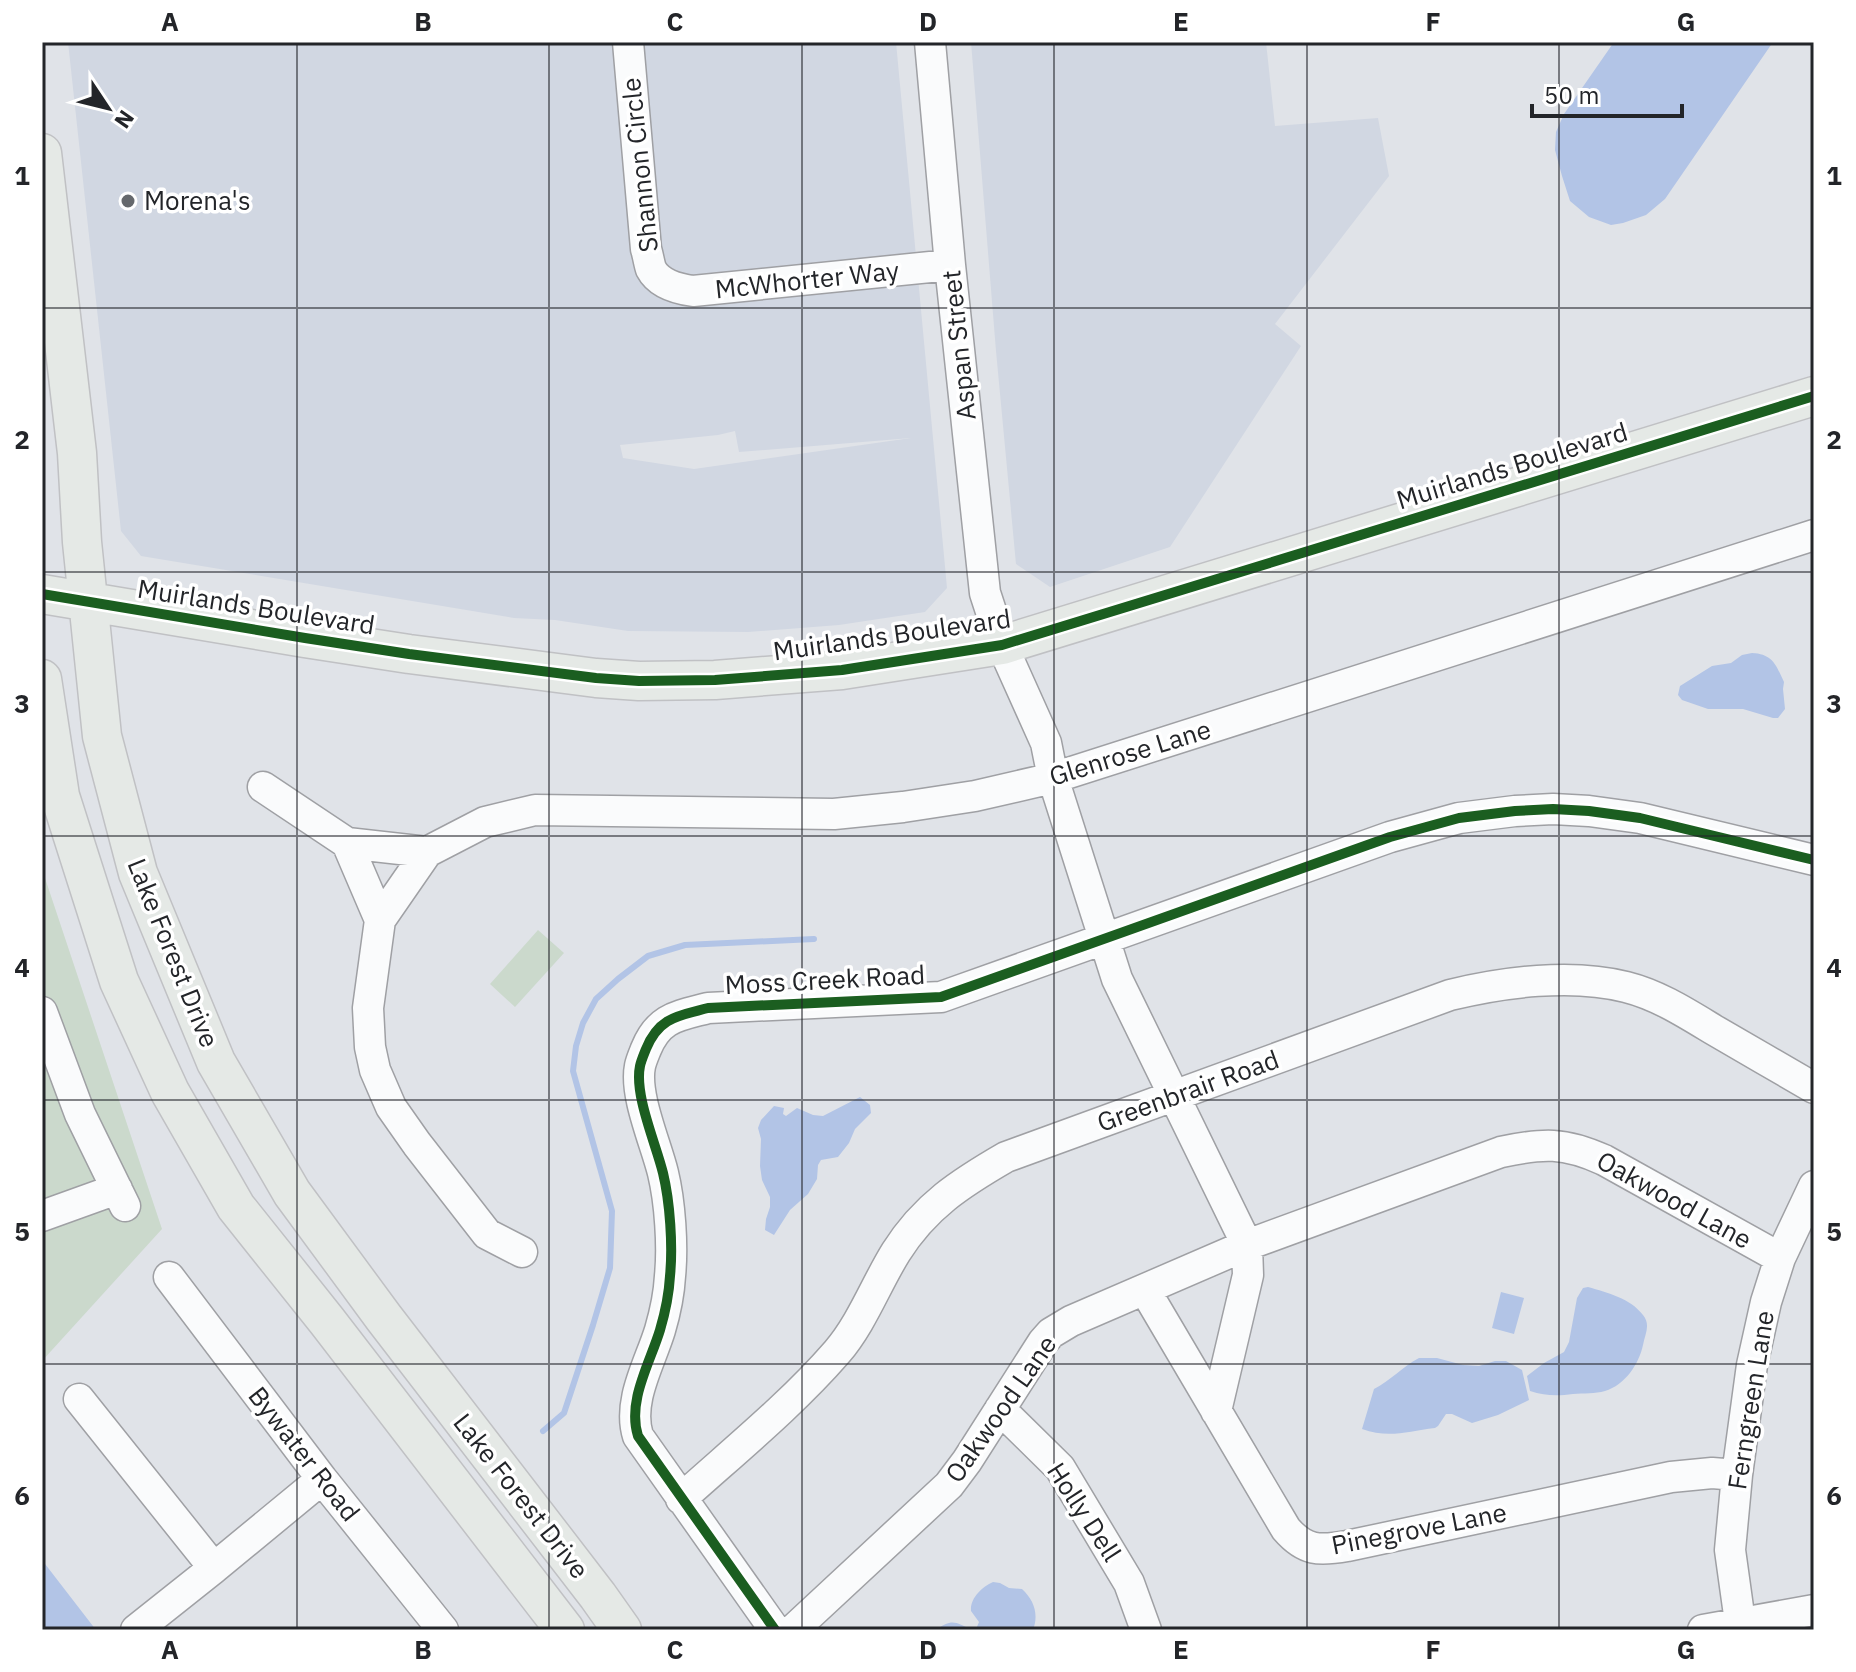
<svg xmlns="http://www.w3.org/2000/svg" width="1856" height="1672" viewBox="0 0 1856 1672" font-family="'IBM Plex Sans',sans-serif">
  <rect width="100%" height="100%" fill="#e0e3e8"/>
  <!-- built -->
  <path fill="#d1d7e2" fill-rule="evenodd" d="M 68,42 L 896,42 L 947,588 L 925,612 L 839,625 L 748,632 L 628,631 L 555,620 L 514,618 L 141,556 L 121,531 ZM 735,431 L 739,452 L 911,438 L 694,469 L 623,458 L 620,445 L 718,435 Z
    M 971,42 L 1266,42 L 1275,126 L 1378,118 L 1389,176 L 1275,324 L 1301,346 L 1170,547 L 1050,587 L 1016,564 L 996,351 Z"/>
  <!-- green -->
  <path fill="#cbd9cc" d="M 42,869 L 162,1229 L 42,1361 Z
    M 538,930 L 564,953 L 515,1007 L 490,984 Z"/>
  <!-- water -->
  <path fill="#b2c4e6" d="M 1614,42 L 1773,42 L 1665,199 L 1646,215 L 1623,223 L 1611,225 L 1589,217 L 1570,201 L 1562,176 L 1555,150 L 1556,132 L 1564,114 Z
    M 1752,653 C 1773,654 1776,665 1784,682 L 1783,689 L 1785,709 L 1778,718 L 1773,718 L 1743,709 L 1708,709 L 1682,700 L 1678,695 L 1680,686 L 1712,666 L 1731,663 L 1742,655 Z
    M 860,1097 L 870,1105 L 871,1113 L 855,1129 L 849,1143 L 838,1157 L 821,1160 L 818,1165 L 817,1179 L 808,1194 L 790,1210 L 774,1235 L 765,1230 L 766,1219 L 770,1207 L 770,1197 L 762,1180 L 760,1166 L 761,1139 L 758,1128 L 761,1120 L 774,1106 L 784,1108 L 783,1114 L 786,1116 L 797,1108 L 813,1115 L 823,1116 Z
    M 1588,1287 C 1608,1293 1630,1298 1643,1315 C 1651,1325 1645,1334 1643,1345 C 1639,1364 1625,1385 1605,1391 C 1595,1394 1584,1393 1573,1394 C 1558,1396 1545,1396 1530,1391 L 1527,1376 L 1544,1363 L 1564,1352 L 1569,1342 L 1577,1298 L 1583,1288 Z
    M 1501,1292 L 1524,1298 L 1514,1334 L 1492,1328 Z
    M 1419,1358 L 1437,1358 L 1463,1365 L 1479,1366 L 1495,1361 L 1506,1361 L 1522,1370 L 1529,1400 L 1498,1415 L 1472,1423 L 1452,1414 L 1446,1414 L 1438,1426 L 1435,1428 C 1408,1431 1389,1439 1362,1429 L 1374,1389 C 1390,1381 1402,1367 1419,1358 Z
    M 42,1560 L 96,1630 L 42,1630 Z
    M 993,1582 L 1000,1583 L 1009,1588 L 1022,1589 C 1034,1600 1039,1614 1033,1630 L 936,1630 C 952,1618 956,1622 972,1630 L 976,1629 L 979,1622 L 971,1611 C 970,1598 982,1587 993,1582 Z"/>
  <g fill="none" stroke-linecap="round" stroke-linejoin="round">
    <!-- stream -->
    <path stroke="#b2c4e6" stroke-width="6" d="M 543,1431 L 564,1413 L 593,1325 L 610,1268 L 612,1211 L 573,1071 L 576,1046 L 583,1023 L 596,999 L 618,979 L 648,956 L 685,945 L 814,939"/>
    <defs>
      <path id="minor" d="M 628,42 L 646,249 C 648,255 649,263 651,269 C 659,284 678,289 693,291 L 950,265
        M 930,42 L 950,265 L 985,593 L 1002,645 L 1046,743 L 1053,778 L 1117,979 L 1247,1245 L 1248,1275 L 1216,1411
        M 263,787 L 347,843
        M 427,852 L 485,822 L 535,810 L 834,814 L 903,807 L 975,796 L 1053,778 L 1814,535
        M 380,920 L 347,843 L 427,852 L 380,920 L 368,1008 L 370,1047 L 375,1070 L 391,1107 L 417,1144 L 487,1234 L 522,1252
        M 42,1012 L 80,1114 L 125,1206
        M 42,1216 L 117,1189
        M 169,1277 L 322,1479 L 443,1630
        M 1145,1290 L 1286,1529 C 1305,1551 1319,1551 1347,1546 L 1671,1477 L 1712,1473 L 1737,1475
        M 79,1399 L 214,1568 L 322,1479
        M 1000,1409 L 1060,1468 L 1129,1583 L 1146,1630
        M 681,1499 C 733,1452 791,1405 837,1352 C 862,1323 876,1284 896,1252 C 925,1206 961,1183 1006,1157 L 1450,995 C 1503,982 1572,973 1626,987 C 1658,995 1686,1013 1714,1030 C 1747,1049 1781,1069 1814,1088
        M 1740,1622 L 1730,1550 L 1737,1475 L 1752,1365 L 1766,1302 L 1780,1258 L 1814,1186
        M 136,1630 L 214,1568
        M 775,1630 L 638,1436 C 627,1401 650,1363 660,1330 C 665,1313 669,1294 670,1276 C 673,1246 670,1202 663,1173 C 656,1144 634,1095 640,1066 C 641,1061 644,1054 646,1049 C 659,1017 678,1016 708,1008 L 941,997 L 1390,837 L 1459,818 L 1515,811 L 1553,809 L 1589,811 L 1640,818 L 1814,860
        M 793,1630 L 949,1485 L 967,1461 L 1043,1342 L 1051,1333 L 1071,1321 L 1247,1245 L 1501,1152 C 1543,1143 1564,1142 1604,1160 L 1780,1258
        M 1703,1630 L 1814,1610"/>
      <path id="major" d="M 42,153 L 77,453 L 82,542 L 102,736 L 138,873 L 216,1062 L 292,1193 L 384,1318 L 598,1596 L 622,1630
        M 42,594 L 305,638 L 409,654 L 596,678 L 639,681 L 715,680 L 842,670 L 1002,645 L 1814,396
        M 42,679 L 60,796 L 119,981 L 170,1092 L 236,1207 L 327,1321 L 565,1630"/>
    </defs>
    <!-- minor casing -->
    <use href="#minor" stroke="#9fa0a4" stroke-width="33"/>
    <!-- major casing -->
    <use href="#major" stroke="#c0c1c4" stroke-width="41"/>
    <!-- minor -->
    <use href="#minor" stroke="#fafbfc" stroke-width="30"/>
    <!-- major -->
    <use href="#major" stroke="#e5e9e6" stroke-width="38"/>
    <defs>
      <path id="cycleway" d="M 42,594 L 305,638 L 409,654 L 596,678 L 639,681 L 715,680 L 842,670 L 1002,645 L 1814,396
        M 775,1630 L 638,1436 C 627,1401 650,1363 660,1330 C 665,1313 669,1294 670,1276 C 673,1246 670,1202 663,1173 C 656,1144 634,1095 640,1066 C 641,1061 644,1054 646,1049 C 659,1017 678,1016 708,1008 L 941,997 L 1390,837 L 1459,818 L 1515,811 L 1553,809 L 1589,811 L 1640,818 L 1814,860"/>
    </defs>
    <!-- cycleway casing -->
    <use href="#cycleway" stroke="#fff" stroke-width="15"/>
    <!-- cycleway -->
    <use href="#cycleway" stroke="#1b5e20" stroke-width="10"/>
  </g>
  <!-- grid -->
  <path fill="none" stroke="#232529" stroke-width="2" stroke-opacity="0.55" d="M 297,42 L 297,1630M 549,42 L 549,1630M 802,42 L 802,1630M 1054,42 L 1054,1630M 1307,42 L 1307,1630M 1559,42 L 1559,1630M 42,308 L 1814,308M 42,572 L 1814,572M 42,836 L 1814,836M 42,1100 L 1814,1100M 42,1364 L 1814,1364"/>
  <!-- markers -->
  <circle fill="#65686c" stroke="#fff" stroke-width="3" cx="128" cy="201" r="8"/>
  <g text-anchor="middle" stroke-width="7" stroke-linejoin="round" paint-order="stroke">
    <!-- street labels -->
    <g font-size="26" fill="#232529" stroke="#fff">
      <text transform="translate(640 165) rotate(-96)" y="9">Shannon Circle</text>
      <text transform="translate(807 280) rotate(-6)" y="9">McWhorter Way</text>
      <text transform="translate(959 345) rotate(-96)" y="9">Aspan Street</text>
      <text transform="translate(1512 466) rotate(-17)" y="9">Muirlands Boulevard</text>
      <text transform="translate(256 607) rotate(9)" y="9">Muirlands Boulevard</text>
      <text transform="translate(892 635) rotate(-8)" y="9">Muirlands Boulevard</text>
      <text transform="translate(1130 753) rotate(-17)" y="9">Glenrose Lane</text>
      <text transform="translate(173 953) rotate(68)" y="9">Lake Forest Drive</text>
      <text transform="translate(825 980) rotate(-3)" y="9">Moss Creek Road</text>
      <text transform="translate(1188 1091) rotate(-20)" y="9">Greenbrair Road</text>
      <text transform="translate(1674 1200) rotate(29)" y="9">Oakwood Lane</text>
      <text transform="translate(1751 1400) rotate(-81)" y="9">Ferngreen Lane</text>
      <text transform="translate(1001 1409) rotate(-55)" y="9">Oakwood Lane</text>
      <text transform="translate(304 1454) rotate(52)" y="9">Bywater Road</text>
      <text transform="translate(521 1496) rotate(52)" y="9">Lake Forest Drive</text>
      <text transform="translate(1084 1512) rotate(57)" y="9">Holly Dell</text>
      <text transform="translate(1419 1529) rotate(-11)" y="9">Pinegrove Lane</text>
    </g>
    <!-- poi labels -->
    <g font-size="26" fill="#232529" stroke="#fff" text-anchor="start">
      <text x="144" y="210">Morena's</text>
    </g>
  </g>
  <!-- border -->
  <rect width="1856" height="1672" fill="none" stroke="#ffffff" stroke-width="88"/>
  <!-- north arrow -->
  <g transform="translate(108 108) rotate(125)" stroke="#ffffff" stroke-width="6" paint-order="stroke">
  <path d="M0-6L14 30L0 20L-14 30Z" fill="#232529"/>
  <text y="-12" font-size="22" font-weight="bold" text-anchor="middle" fill="#232529">N</text>
  </g>
  <!-- scale -->
  <path d="M1532 104v12h150v-12" fill="none" stroke="#232529" stroke-width="4"/>
  <text x="1544" y="104" font-size="24" fill="#232529" stroke="#ffffff" stroke-width="6" paint-order="stroke">50 m</text>
  <rect x="44" y="44" width="1768" height="1584" fill="none" stroke="#232529" stroke-width="3"/>
  <g font-size="26" text-anchor="middle" font-weight="bold" fill="#232529">
    <text x="170" y="31">A</text>
    <text x="423" y="31">B</text>
    <text x="675" y="31">C</text>
    <text x="928" y="31">D</text>
    <text x="1181" y="31">E</text>
    <text x="1433" y="31">F</text>
    <text x="1686" y="31">G</text>
    <text x="22" y="185">1</text>
    <text x="1834" y="185">1</text>
    <text x="22" y="449">2</text>
    <text x="1834" y="449">2</text>
    <text x="22" y="713">3</text>
    <text x="1834" y="713">3</text>
    <text x="22" y="977">4</text>
    <text x="1834" y="977">4</text>
    <text x="22" y="1241">5</text>
    <text x="1834" y="1241">5</text>
    <text x="22" y="1505">6</text>
    <text x="1834" y="1505">6</text>
    <text x="170" y="1659">A</text>
    <text x="423" y="1659">B</text>
    <text x="675" y="1659">C</text>
    <text x="928" y="1659">D</text>
    <text x="1181" y="1659">E</text>
    <text x="1433" y="1659">F</text>
    <text x="1686" y="1659">G</text>
  </g>
</svg>
